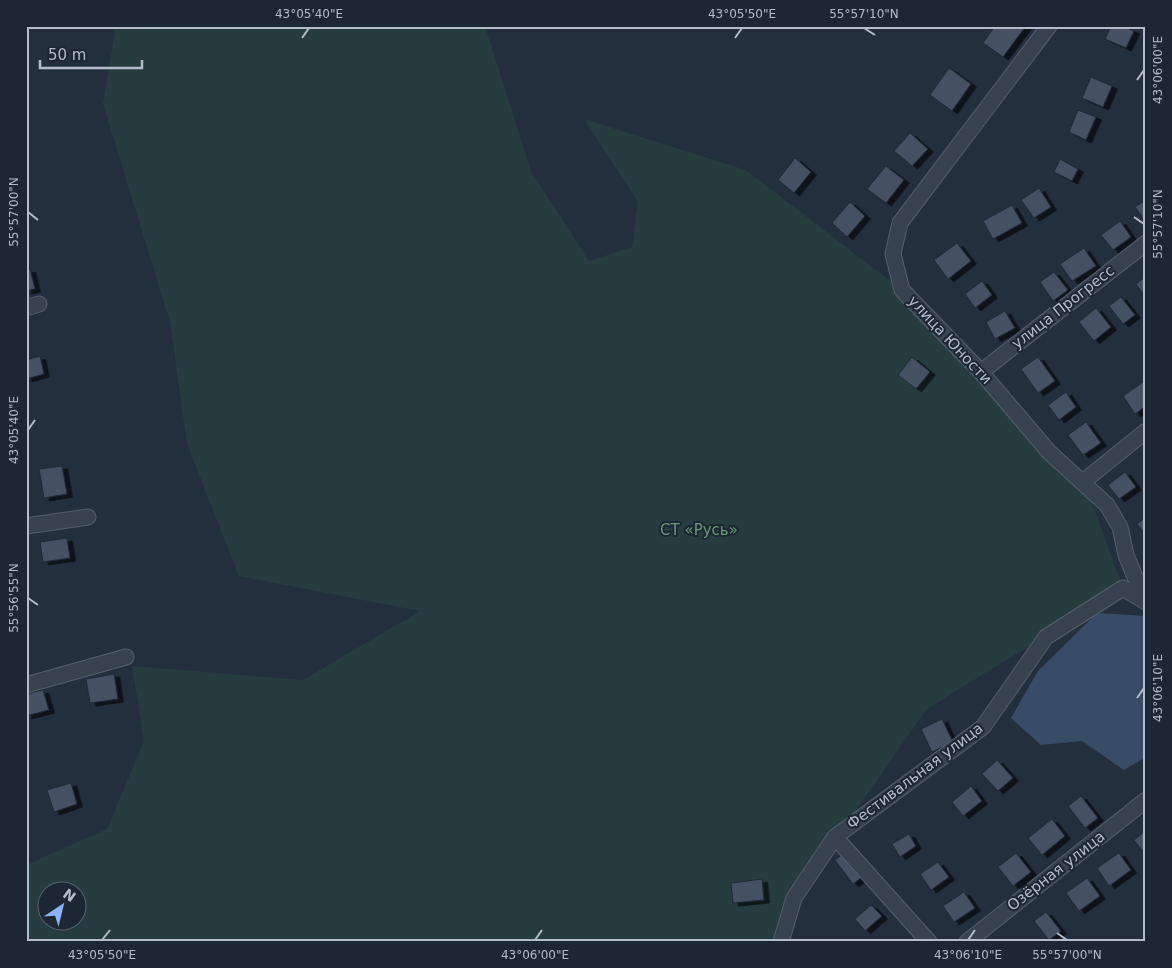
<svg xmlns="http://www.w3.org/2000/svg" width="1172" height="968" viewBox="0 0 1172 968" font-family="'DejaVu Sans',sans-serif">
  <defs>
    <filter id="shadow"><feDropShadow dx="5.5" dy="3" stdDeviation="0" flood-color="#0009"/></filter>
  </defs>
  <rect width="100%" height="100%" fill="#242f3e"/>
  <!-- green -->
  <path fill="#263c3f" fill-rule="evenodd" d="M 116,26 L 485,26 L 531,171 L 589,261 L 632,247 L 638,202 L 584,119 L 746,170 L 902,290 L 1084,481 L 1123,588 L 927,709 L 794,898 L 781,942 L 26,942 L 26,865 L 107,829 L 144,741 L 132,666 L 303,680 L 420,611 L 239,576 L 187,444 L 170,322 L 103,104 ZM 48,890 L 78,890 L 78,920 L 48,920 Z"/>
  <!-- water -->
  <path fill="#394c67" d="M 1097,613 L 1146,616 L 1146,757 L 1124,770 L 1082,741 L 1041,745 L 1011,718 L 1038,671 Z"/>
  <!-- building -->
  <path fill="#455162" stroke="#1f2835" filter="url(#shadow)" d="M 995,26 L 1026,26 L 1003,57 L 983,43 Z
    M 1111,26 L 1123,26 L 1134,31 L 1126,48 L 1105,39 Z
    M 949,68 L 971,84 L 952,111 L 930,95 Z
    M 1091,77 L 1112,86 L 1103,107 L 1082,98 Z
    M 1078,110 L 1096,117 L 1086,140 L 1069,132 Z
    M 910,133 L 928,149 L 912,166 L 894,151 Z
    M 795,158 L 811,172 L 794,193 L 778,180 Z
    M 1060,159 L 1078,169 L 1072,181 L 1054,172 Z
    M 886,166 L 904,180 L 886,203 L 867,189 Z
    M 1039,188 L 1051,207 L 1034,218 L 1021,200 Z
    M 1146,200 L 1146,222 L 1135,207 Z
    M 850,202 L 865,216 L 847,237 L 832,223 Z
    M 1012,205 L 1022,223 L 993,239 L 983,221 Z
    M 1120,221 L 1131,237 L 1113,250 L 1101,235 Z
    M 957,243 L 971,261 L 948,279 L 934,260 Z
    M 1084,248 L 1096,266 L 1072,281 L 1060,264 Z
    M 30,269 L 35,289 L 26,291 L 26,270 Z
    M 1054,272 L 1068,290 L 1053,301 L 1040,282 Z
    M 1146,276 L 1146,297 L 1136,284 Z
    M 982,281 L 992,295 L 975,308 L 965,294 Z
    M 1121,297 L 1135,315 L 1123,324 L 1109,306 Z
    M 1096,308 L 1111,327 L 1094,341 L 1079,322 Z
    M 1005,311 L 1015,328 L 995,339 L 986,322 Z
    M 40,356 L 44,374 L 26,379 L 26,360 Z
    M 912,357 L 930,372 L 916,389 L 898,375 Z
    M 1038,357 L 1055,381 L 1038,393 L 1021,369 Z
    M 1146,380 L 1146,406 L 1135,414 L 1123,396 Z
    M 1066,392 L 1076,407 L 1059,420 L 1048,405 Z
    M 1086,422 L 1101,443 L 1083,455 L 1068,435 Z
    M 62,466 L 67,494 L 44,498 L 39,469 Z
    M 1125,472 L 1136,487 L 1119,499 L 1108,485 Z
    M 1146,517 L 1146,535 L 1137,524 Z
    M 67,538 L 70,558 L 43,562 L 40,542 Z
    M 114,674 L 118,699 L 90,703 L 86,679 Z
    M 43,690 L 49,710 L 26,716 L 26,694 Z
    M 942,719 L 953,742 L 932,752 L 921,729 Z
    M 997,760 L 1013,778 L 998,791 L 982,774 Z
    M 71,783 L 77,804 L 54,812 L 47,790 Z
    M 971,786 L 982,801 L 963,816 L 952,802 Z
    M 1081,796 L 1098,818 L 1085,828 L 1068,806 Z
    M 1052,819 L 1065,836 L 1042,855 L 1028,838 Z
    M 1145,831 L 1146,832 L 1146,855 L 1134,840 Z
    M 909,834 L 916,846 L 900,857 L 892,844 Z
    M 844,853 L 862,877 L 853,884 L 835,860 Z
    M 1016,853 L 1031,872 L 1013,886 L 998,867 Z
    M 1119,853 L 1131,870 L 1109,886 L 1097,868 Z
    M 938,862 L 949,877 L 931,890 L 920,874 Z
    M 1087,878 L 1100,896 L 1079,911 L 1066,893 Z
    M 762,879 L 764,900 L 733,903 L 731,883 Z
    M 964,892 L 975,908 L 954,922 L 943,906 Z
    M 871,905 L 882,916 L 865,931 L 855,919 Z
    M 1046,912 L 1061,931 L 1049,940 L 1034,921 Z"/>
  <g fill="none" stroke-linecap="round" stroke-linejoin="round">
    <defs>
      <path id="minor" d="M 1049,26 L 900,223 L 893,254 L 902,290 L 981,372 L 1049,452 L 1107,505 L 1120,527 L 1126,555 L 1135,577 L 1146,593
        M 26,308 L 39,304
        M 981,372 L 1146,243
        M 1084,481 L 1146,431
        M 26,526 L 88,517
        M 26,685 L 126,657
        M 835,837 L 929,942
        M 781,942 L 794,898 L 835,837 L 983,727 L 1046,637 L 1123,588 L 1146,602
        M 967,942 L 1146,800"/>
    </defs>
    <!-- minor casing -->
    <use href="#minor" stroke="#565f6c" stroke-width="17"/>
    <!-- minor -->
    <use href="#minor" stroke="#38414e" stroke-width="15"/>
  </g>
  <!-- ticks -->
  <path fill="none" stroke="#b4bcc9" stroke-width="2" d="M 864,28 L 875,35M 302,38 L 309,28M 735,38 L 742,28M 1137,80 L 1144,70M 28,212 L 38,220M 1134,217 L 1144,224M 28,430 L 35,420M 28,598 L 38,605M 1137,698 L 1144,688M 1057,933 L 1067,940M 102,940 L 110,930M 535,940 L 542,930M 968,940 L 975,930"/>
  <g text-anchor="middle" stroke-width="4" stroke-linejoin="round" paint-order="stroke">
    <!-- street labels -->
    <g font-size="15" fill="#b4bcc9" stroke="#1d2633">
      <text transform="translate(1063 307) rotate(-38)" y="5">улица Прогресс</text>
      <text transform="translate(950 340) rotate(47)" y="5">улица Юности</text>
      <text transform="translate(915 776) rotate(-37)" y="5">Фестивальная улица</text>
      <text transform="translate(1056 871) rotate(-38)" y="5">Озёрная улица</text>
    </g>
    <!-- park labels -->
    <g font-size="15" fill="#6b9a76" stroke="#1d2633">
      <text x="699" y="535">СТ «Русь»</text>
    </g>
  </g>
  <!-- border -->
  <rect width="1172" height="968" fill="none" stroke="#1d2633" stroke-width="55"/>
  <!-- north arrow -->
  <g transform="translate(62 906) rotate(35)"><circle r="24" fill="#1d2633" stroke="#59626f"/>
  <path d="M0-4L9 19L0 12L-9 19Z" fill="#8ab4f8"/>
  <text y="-8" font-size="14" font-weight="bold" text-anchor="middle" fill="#b4bcc9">N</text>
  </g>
  <!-- scale -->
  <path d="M40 60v8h102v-8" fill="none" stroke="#b4bcc9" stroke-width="2.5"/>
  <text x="48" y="60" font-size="15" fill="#b4bcc9" stroke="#1d2633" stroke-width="4" paint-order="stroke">50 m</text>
  <rect x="28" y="28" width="1116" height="912" fill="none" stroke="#b4bcc9" stroke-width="2"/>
  <g font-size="12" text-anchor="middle" fill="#b4bcc9">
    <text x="309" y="18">43°05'40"E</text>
    <text x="742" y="18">43°05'50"E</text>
    <text x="864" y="18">55°57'10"N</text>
    <text transform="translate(1158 70) rotate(-90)" y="4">43°06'00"E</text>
    <text transform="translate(14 212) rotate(-90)" y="4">55°57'00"N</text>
    <text transform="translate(1158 224) rotate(-90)" y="4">55°57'10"N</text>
    <text transform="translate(14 430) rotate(-90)" y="4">43°05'40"E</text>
    <text transform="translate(14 598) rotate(-90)" y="4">55°56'55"N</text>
    <text transform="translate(1158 688) rotate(-90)" y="4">43°06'10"E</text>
    <text x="102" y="959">43°05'50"E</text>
    <text x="535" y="959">43°06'00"E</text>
    <text x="968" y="959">43°06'10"E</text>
    <text x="1067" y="959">55°57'00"N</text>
  </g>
</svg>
